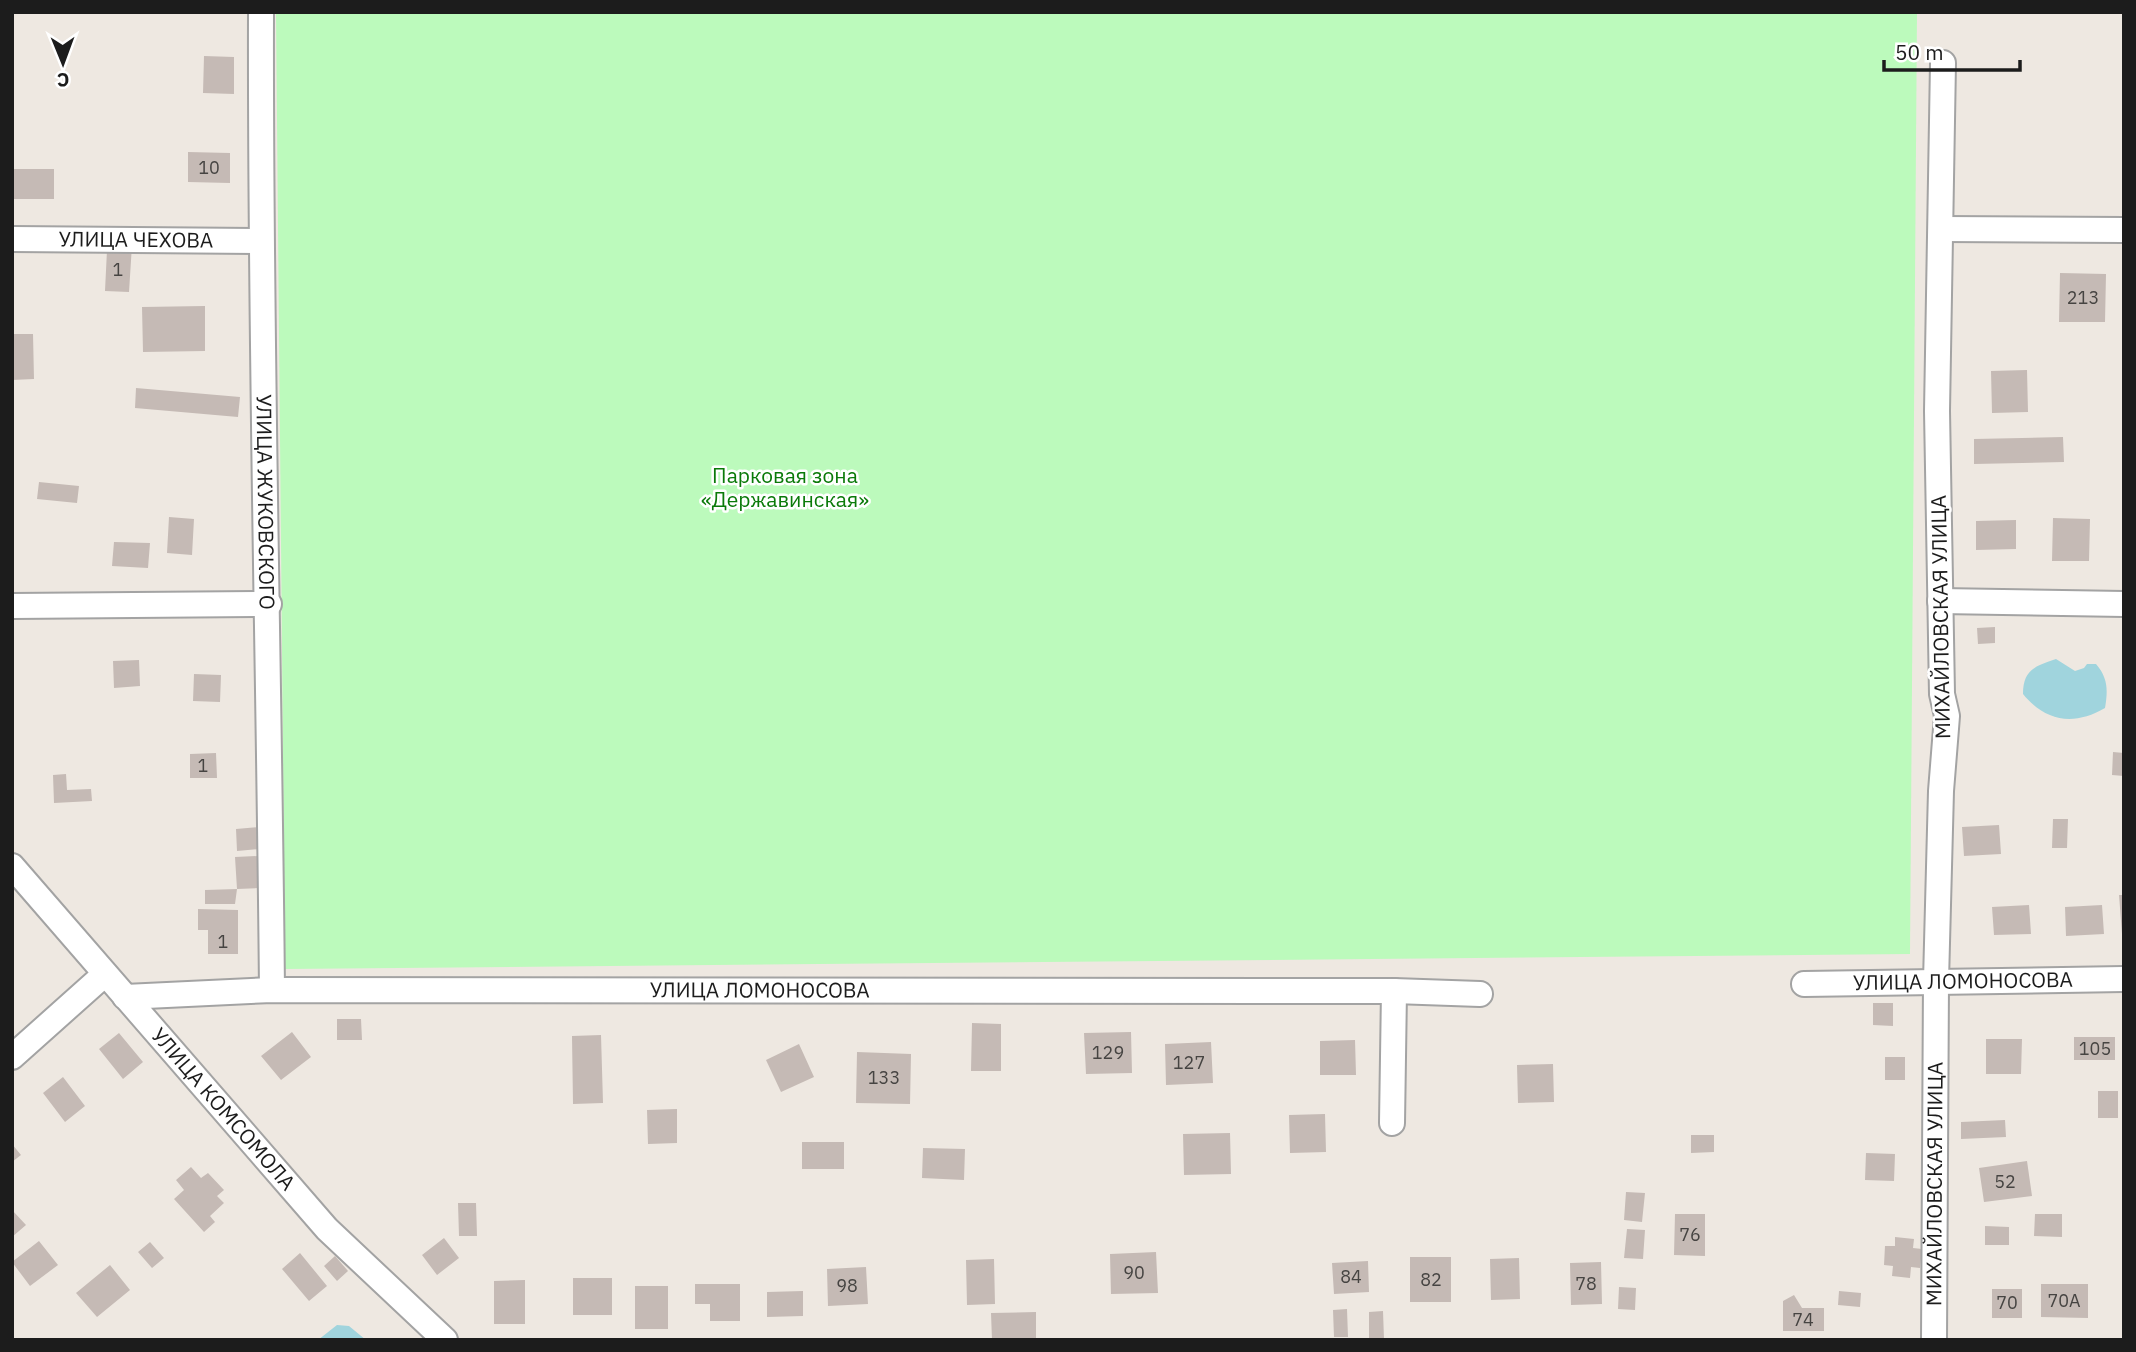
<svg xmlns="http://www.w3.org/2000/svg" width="2136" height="1352" viewBox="0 0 2136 1352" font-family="'IBM Plex Sans',sans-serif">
  <rect width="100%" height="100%" fill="#eee8e1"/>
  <!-- park -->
  <path fill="#bcfabc" d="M 276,12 L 1917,12 L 1910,954 L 285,969 Z"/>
  <!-- water -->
  <path fill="#a0d4dd" d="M 2056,659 L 2075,671 L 2084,668 L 2087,664 L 2096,664 C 2108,678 2108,690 2105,708 C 2074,726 2046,722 2023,694 C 2023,670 2035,666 2056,659 Z
    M 337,1325 L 349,1326 L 366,1340 L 318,1340 Z"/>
  <!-- building -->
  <path fill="#c5bab5" d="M 204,56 L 234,57 L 234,94 L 203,93 Z
    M 188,152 L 230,153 L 230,183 L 188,182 Z
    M 13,169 L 54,169 L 54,199 L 12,199 Z
    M 132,245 L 129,292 L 105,291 L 107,250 Z
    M 2060,273 L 2106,274 L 2105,322 L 2059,322 Z
    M 205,306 L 205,351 L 143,352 L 142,307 Z
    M 12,334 L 33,334 L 34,379 L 12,380 Z
    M 2027,370 L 2028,412 L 1992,413 L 1991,371 Z
    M 136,388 L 240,397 L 238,417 L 135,408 Z
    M 2063,437 L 2064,462 L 1974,464 L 1974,439 Z
    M 39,482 L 79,486 L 77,503 L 37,499 Z
    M 169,517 L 194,519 L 192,555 L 167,553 Z
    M 2053,518 L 2090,519 L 2089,561 L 2052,561 Z
    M 2016,520 L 2016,549 L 1976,550 L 1976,521 Z
    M 114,542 L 150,543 L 148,568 L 112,566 Z
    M 1995,627 L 1995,643 L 1978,644 L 1977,628 Z
    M 139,660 L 140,686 L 114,688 L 113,661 Z
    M 194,674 L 221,675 L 220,702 L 193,701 Z
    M 2113,752 L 2124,753 L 2124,776 L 2112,775 Z
    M 216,753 L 217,778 L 190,778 L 190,754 Z
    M 66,774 L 67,790 L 91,789 L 92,801 L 54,803 L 53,775 Z
    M 2053,819 L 2068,819 L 2067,848 L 2052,848 Z
    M 1999,825 L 2001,854 L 1964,856 L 1962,827 Z
    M 259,827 L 260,849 L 237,851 L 236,829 Z
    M 258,856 L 259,888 L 237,889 L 235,857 Z
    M 237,889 L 235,904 L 205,904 L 205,890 Z
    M 2119,895 L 2124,895 L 2124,934 L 2122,934 Z
    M 2029,905 L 2031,934 L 1994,935 L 1992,907 Z
    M 2102,905 L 2104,934 L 2066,936 L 2065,907 Z
    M 198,909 L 238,910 L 238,954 L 208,954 L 208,930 L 198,930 Z
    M 1873,1003 L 1893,1003 L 1893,1026 L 1873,1025 Z
    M 337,1019 L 361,1019 L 362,1040 L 337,1040 Z
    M 972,1023 L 1001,1024 L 1001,1071 L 971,1071 Z
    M 292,1032 L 311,1057 L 281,1080 L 261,1056 Z
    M 1131,1032 L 1132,1073 L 1086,1074 L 1084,1033 Z
    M 119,1033 L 143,1062 L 123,1079 L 99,1049 Z
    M 601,1035 L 603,1103 L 573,1104 L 572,1036 Z
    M 2074,1037 L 2115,1037 L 2115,1060 L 2074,1060 Z
    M 1986,1039 L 2022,1039 L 2021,1074 L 1986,1074 Z
    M 1355,1040 L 1356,1075 L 1320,1075 L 1320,1041 Z
    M 1211,1042 L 1213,1083 L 1166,1085 L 1165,1044 Z
    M 799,1044 L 814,1077 L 781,1092 L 766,1060 Z
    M 857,1052 L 911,1054 L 910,1104 L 856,1103 Z
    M 1885,1057 L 1905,1057 L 1905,1080 L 1885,1080 Z
    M 1553,1064 L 1554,1102 L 1518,1103 L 1517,1065 Z
    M 63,1077 L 85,1106 L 65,1122 L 43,1093 Z
    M 2098,1091 L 2118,1091 L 2118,1118 L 2098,1118 Z
    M 677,1109 L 677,1143 L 648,1144 L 647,1110 Z
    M 1325,1114 L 1326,1152 L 1290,1153 L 1289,1115 Z
    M 2005,1120 L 2006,1137 L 1961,1139 L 1961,1122 Z
    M 1230,1133 L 1231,1174 L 1184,1175 L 1183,1134 Z
    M 1691,1135 L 1714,1135 L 1714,1152 L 1691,1153 Z
    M 802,1142 L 844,1142 L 844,1169 L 802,1169 Z
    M 12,1144 L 21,1155 L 12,1162 Z
    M 923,1148 L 965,1149 L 964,1180 L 922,1178 Z
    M 1866,1153 L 1895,1154 L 1894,1181 L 1865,1180 Z
    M 2027,1161 L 2032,1196 L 1984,1202 L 1979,1168 Z
    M 191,1167 L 201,1178 L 208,1173 L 224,1190 L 217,1196 L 224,1203 L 210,1216 L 215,1222 L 204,1232 L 174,1199 L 184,1190 L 176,1180 Z
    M 1626,1192 L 1645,1193 L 1642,1222 L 1624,1220 Z
    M 458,1203 L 476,1203 L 477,1236 L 459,1236 Z
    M 12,1210 L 26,1225 L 12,1237 Z
    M 1675,1214 L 1705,1214 L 1705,1256 L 1674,1255 Z
    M 2035,1214 L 2062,1214 L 2062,1237 L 2034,1236 Z
    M 1985,1226 L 2009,1227 L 2009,1245 L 1985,1245 Z
    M 1627,1229 L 1645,1230 L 1643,1259 L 1624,1258 Z
    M 1895,1237 L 1914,1239 L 1913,1248 L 1922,1249 L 1920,1268 L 1911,1267 L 1910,1278 L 1892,1276 L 1893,1266 L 1884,1265 L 1885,1246 L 1895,1246 Z
    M 444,1238 L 459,1258 L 437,1275 L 422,1255 Z
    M 39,1241 L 58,1265 L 30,1286 L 12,1262 Z
    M 150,1242 L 164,1258 L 152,1268 L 138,1252 Z
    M 1156,1252 L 1158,1293 L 1111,1294 L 1110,1254 Z
    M 300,1253 L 327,1286 L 309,1301 L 282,1269 Z
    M 335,1256 L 348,1271 L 337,1281 L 324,1266 Z
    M 1410,1257 L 1451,1257 L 1451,1302 L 1410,1302 Z
    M 1519,1258 L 1520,1299 L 1491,1300 L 1490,1259 Z
    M 994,1259 L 995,1304 L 967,1305 L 966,1260 Z
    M 1368,1261 L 1369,1292 L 1334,1294 L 1332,1263 Z
    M 1601,1262 L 1602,1304 L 1571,1305 L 1570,1263 Z
    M 110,1265 L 130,1290 L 97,1317 L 76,1293 Z
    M 866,1267 L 868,1304 L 828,1306 L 827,1269 Z
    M 573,1278 L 612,1278 L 612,1315 L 573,1315 Z
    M 525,1280 L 525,1324 L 494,1324 L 494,1281 Z
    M 695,1284 L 740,1284 L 740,1321 L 710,1321 L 710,1304 L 695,1304 Z
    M 2041,1284 L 2088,1284 L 2088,1318 L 2041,1317 Z
    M 635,1286 L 668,1286 L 668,1329 L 635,1329 Z
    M 1619,1287 L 1636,1288 L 1635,1310 L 1618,1309 Z
    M 1992,1289 L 2022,1289 L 2022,1318 L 1992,1318 Z
    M 803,1291 L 803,1316 L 767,1317 L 767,1292 Z
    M 1839,1291 L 1861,1293 L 1860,1307 L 1838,1305 Z
    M 1794,1295 L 1802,1308 L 1824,1308 L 1824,1331 L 1783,1331 L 1783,1301 Z
    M 1347,1309 L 1348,1337 L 1334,1337 L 1333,1310 Z
    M 1383,1311 L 1384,1339 L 1369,1340 L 1369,1312 Z
    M 1036,1312 L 1036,1340 L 992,1340 L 991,1313 Z"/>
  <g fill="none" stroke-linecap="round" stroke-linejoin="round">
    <defs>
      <g id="minor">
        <path id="s1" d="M 261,12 C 260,338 269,664 272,990"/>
        <path d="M 1942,229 L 2124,230"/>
        <path id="s2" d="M 12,239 L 260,241"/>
        <path d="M 1940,601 L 2124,604"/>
        <path d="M 12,606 L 269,604"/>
        <path id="s3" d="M 12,866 L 327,1229 L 445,1340"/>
        <path id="s4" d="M 1804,984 L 2124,979"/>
        <path id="s5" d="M 125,997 L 272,990 L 1394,991 L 1480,994"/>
        <path d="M 12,1057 L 105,974"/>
        <path d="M 1392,1123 L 1394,991"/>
        <path id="s6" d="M 1934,1340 L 1936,981 L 1941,791 L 1947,716 L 1942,694 L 1937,411 L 1943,63"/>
      </g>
    </defs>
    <!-- minor casing -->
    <use href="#minor" stroke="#a3a3a3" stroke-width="28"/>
    <!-- minor -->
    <use href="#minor" stroke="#fff" stroke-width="24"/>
  </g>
  <g text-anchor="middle" stroke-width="5" stroke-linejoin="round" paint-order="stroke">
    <!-- number labels -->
    <g font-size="18" fill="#464442">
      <text x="209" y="174">10</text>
      <text x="118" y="276">1</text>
      <text x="2083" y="304">213</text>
      <text x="203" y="772">1</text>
      <text x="223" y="948">1</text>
      <text x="2095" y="1055">105</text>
      <text x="1108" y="1059">129</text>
      <text x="1189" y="1069">127</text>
      <text x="884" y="1084">133</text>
      <text x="2005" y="1188">52</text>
      <text x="1690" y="1241">76</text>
      <text x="1134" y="1279">90</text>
      <text x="1351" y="1283">84</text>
      <text x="1431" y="1286">82</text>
      <text x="1586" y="1290">78</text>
      <text x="847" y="1292">98</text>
      <text x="2064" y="1307">70А</text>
      <text x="2007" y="1309">70</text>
      <text x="1803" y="1326">74</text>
    </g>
    <!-- street labels -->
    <g font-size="21" fill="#1c1c1c" stroke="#fff">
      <text dy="7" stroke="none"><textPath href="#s2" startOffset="124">УЛИЦА ЧЕХОВА</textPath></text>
      <text dy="7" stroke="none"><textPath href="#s1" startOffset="490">УЛИЦА ЖУКОВСКОГО</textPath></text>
      <text transform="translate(1941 617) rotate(-91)" y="7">МИХАЙЛОВСКАЯ УЛИЦА</text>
      <text dy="7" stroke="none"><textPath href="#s4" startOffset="159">УЛИЦА ЛОМОНОСОВА</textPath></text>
      <text dy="7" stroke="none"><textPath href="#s5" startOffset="635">УЛИЦА ЛОМОНОСОВА</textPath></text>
      <text dy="7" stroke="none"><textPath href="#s3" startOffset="322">УЛИЦА КОМСОМОЛА</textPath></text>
      <text dy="7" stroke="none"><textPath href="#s6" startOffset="156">МИХАЙЛОВСКАЯ УЛИЦА</textPath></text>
    </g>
    <!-- park labels -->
    <g font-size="21" fill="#0a7a09" stroke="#fff">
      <text x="785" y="483">Парковая зона<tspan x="785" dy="24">«Державинская»</tspan></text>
    </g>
  </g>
  <!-- border -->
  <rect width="2136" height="1352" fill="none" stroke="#1c1c1c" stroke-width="28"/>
  <!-- north arrow -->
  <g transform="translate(63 63) rotate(179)" stroke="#ffffff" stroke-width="5" paint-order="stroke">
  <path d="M0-5L12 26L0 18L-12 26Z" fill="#1c1c1c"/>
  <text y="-10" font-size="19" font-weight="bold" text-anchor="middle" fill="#1c1c1c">С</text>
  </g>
  <!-- scale -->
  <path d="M1884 60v10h136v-10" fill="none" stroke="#1c1c1c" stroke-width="3.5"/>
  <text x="1895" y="60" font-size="21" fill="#1c1c1c" stroke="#ffffff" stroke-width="5" paint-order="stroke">50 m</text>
</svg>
